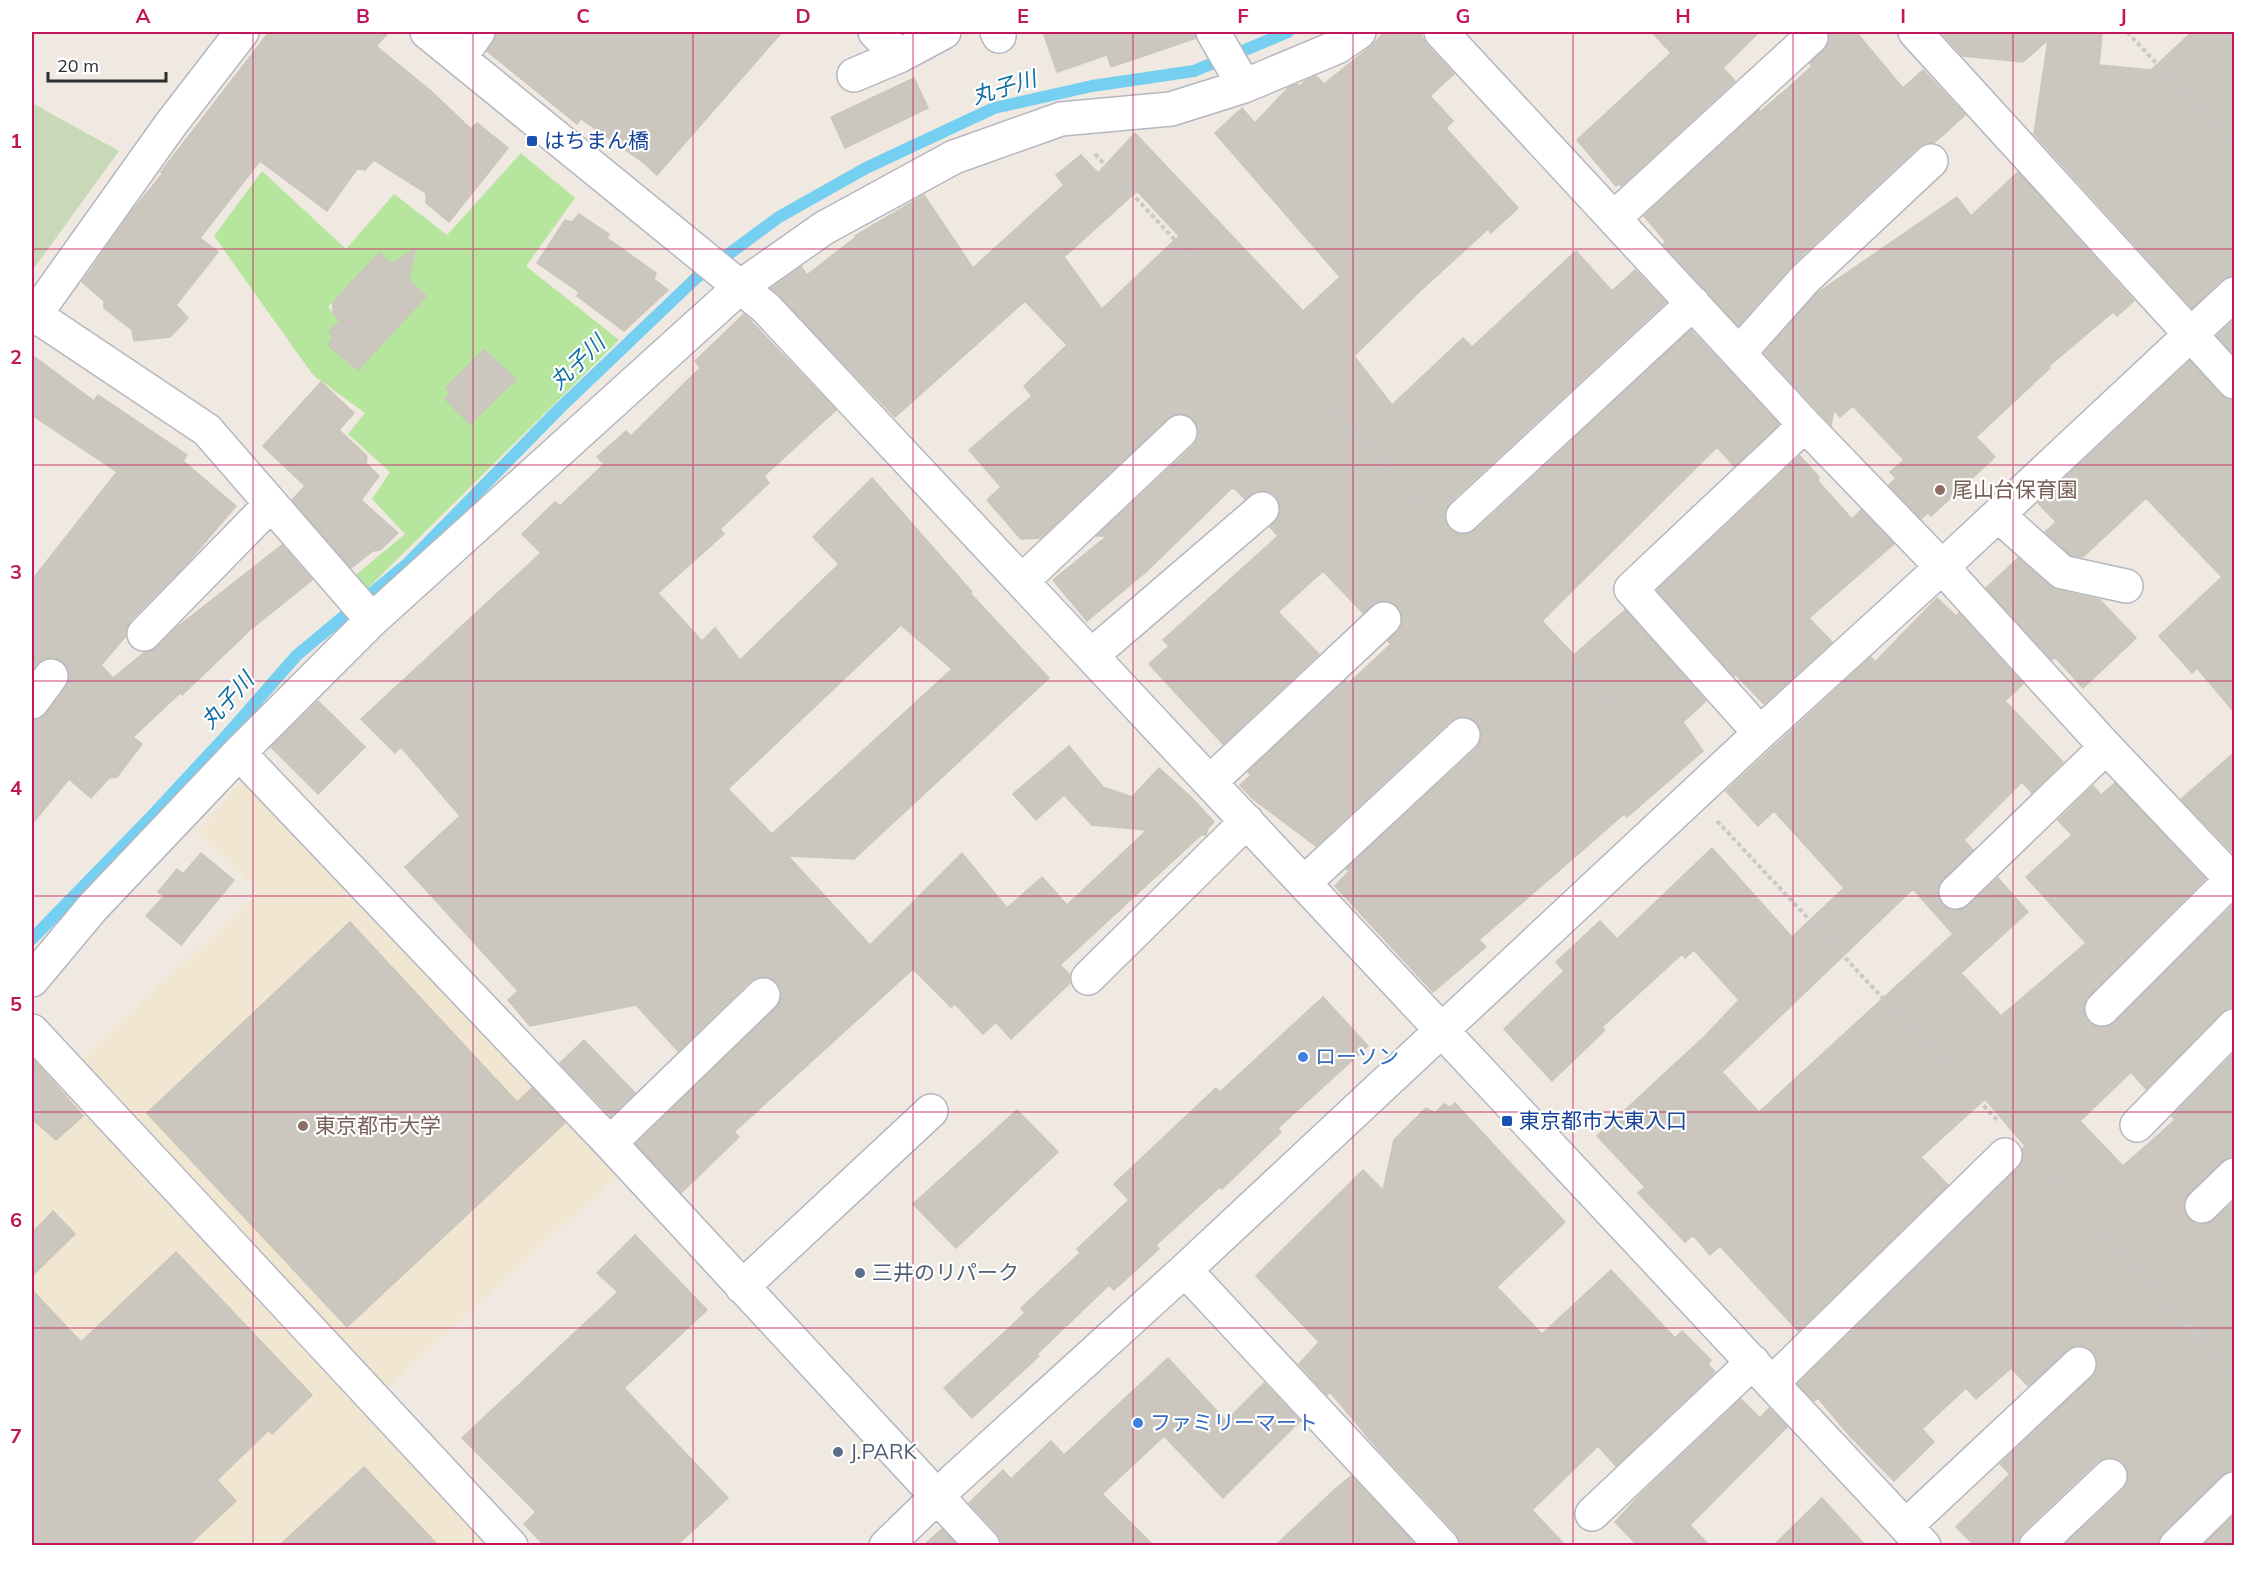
<svg xmlns="http://www.w3.org/2000/svg" width="2266" height="1577" viewBox="0 0 2266 1577" font-family="Mulish,'Noto Sans JP',sans-serif">
  <rect width="100%" height="100%" fill="#efe9e1"/>
  <!-- education -->
  <path fill="#f0e6d1" d="M 239,784 L 254,786 L 620,1174 L 384,1391 L 495,1545 L 32,1545 L 32,1050 L 59,1079 L 260,891 L 197,832 Z"/>
  <!-- green -->
  <path fill="#b6e59e" fill-rule="evenodd" d="M 521,153 L 575,198 L 526,266 L 619,340 L 362,594 L 352,578 L 405,534 L 372,499 L 390,472 L 348,434 L 365,413 L 313,375 L 214,236 L 262,171 L 346,249 L 394,194 L 447,235 ZM 379,253 L 392,264 L 398,261 L 411,272 L 409,280 L 426,296 L 357,370 L 329,345 L 340,321 L 328,307 ZM 484,350 L 516,379 L 470,424 L 445,399 L 450,393 L 447,387 Z"/>
  <!-- cemetery -->
  <path fill="#c8d9b8" d="M 32,103 L 119,151 L 32,271 Z"/>
  <g fill="none" stroke-linecap="round" stroke-linejoin="round">
    <!-- stream -->
    <path stroke="#75cff0" stroke-width="12" d="M 32,939 L 147,821 L 226,736 L 297,655 L 408,563 L 560,408 L 695,279 L 779,217 L 866,168 L 994,108 L 1092,86 L 1194,71 L 1288,32"/>
  </g>
  <!-- building -->
  <path fill="#cbc7bf" stroke="#cbc5ba" stroke-width="1.5" fill-rule="evenodd" d="M 269,32 L 389,32 L 376,46 L 431,91 L 471,129 L 477,123 L 508,148 L 449,222 L 426,203 L 426,193 L 374,160 L 365,170 L 357,169 L 327,211 L 260,161 L 200,238 L 218,252 L 176,305 L 188,318 L 170,337 L 134,341 L 132,330 L 104,308 L 104,301 L 82,282 L 132,211 L 163,173 L 161,172 Z
    M 496,32 L 782,32 L 657,175 L 644,163 L 581,119 L 577,124 L 487,51 L 493,43 Z
    M 1043,32 L 1194,32 L 1196,38 L 1111,67 L 1107,55 L 1057,72 Z
    M 1385,32 L 1419,32 L 1427,45 L 1454,74 L 1430,96 L 1453,121 L 1446,128 L 1518,208 L 1491,233 L 1488,229 L 1420,291 L 1354,356 L 1392,405 L 1463,338 L 1472,347 L 1576,251 L 1612,291 L 1635,270 L 1666,302 L 1450,502 L 1445,510 L 1445,520 L 1450,529 L 1458,534 L 1467,534 L 1476,530 L 1691,330 L 1779,424 L 1734,466 L 1717,447 L 1542,621 L 1574,655 L 1625,610 L 1706,701 L 1683,722 L 1703,751 L 1627,817 L 1624,814 L 1479,940 L 1486,947 L 1433,992 L 1335,886 L 1349,871 L 1346,869 L 1476,749 L 1481,740 L 1481,730 L 1477,723 L 1468,717 L 1458,717 L 1450,721 L 1316,846 L 1253,799 L 1240,785 L 1251,775 L 1248,772 L 1345,681 L 1348,684 L 1391,644 L 1388,641 L 1402,624 L 1402,614 L 1397,606 L 1389,601 L 1380,601 L 1363,613 L 1323,571 L 1278,612 L 1319,654 L 1223,744 L 1149,664 L 1169,646 L 1163,640 L 1278,536 L 1270,527 L 1280,515 L 1280,505 L 1276,496 L 1268,491 L 1259,491 L 1245,499 L 1233,487 L 1147,571 L 1087,621 L 1053,580 L 1107,536 L 1097,536 L 1193,446 L 1198,438 L 1198,428 L 1193,419 L 1185,414 L 1175,414 L 1168,418 L 1040,538 L 1021,539 L 987,500 L 1001,487 L 969,450 L 1032,396 L 1024,386 L 1067,345 L 1025,301 L 895,417 L 771,288 L 801,267 L 807,275 L 856,237 L 855,236 L 924,195 L 973,268 L 1064,185 L 1056,175 L 1081,155 L 1098,173 L 1135,133 L 1303,311 L 1340,277 L 1215,133 L 1242,108 L 1255,123 L 1289,87 L 1298,84 L 1300,86 L 1305,81 L 1316,76 L 1324,84 L 1370,47 ZM 1137,191 L 1179,236 L 1102,309 L 1064,257 Z
    M 1652,32 L 1759,32 L 1723,68 L 1735,81 L 1621,186 L 1619,184 L 1616,186 L 1577,140 L 1671,53 Z
    M 1829,32 L 1856,32 L 1903,88 L 1923,70 L 1965,115 L 1934,143 L 1926,143 L 1918,147 L 1792,265 L 1738,326 L 1663,244 L 1666,242 L 1644,216 L 1759,110 L 1760,112 L 1788,88 L 1812,66 L 1810,63 L 1829,43 Z
    M 1941,32 L 2082,32 L 2102,34 L 2099,65 L 2151,70 L 2192,32 L 2235,32 L 2235,276 L 2221,280 L 2192,308 L 2034,134 L 2048,40 L 2023,62 L 1963,56 Z
    M 914,78 L 928,108 L 845,148 L 831,117 Z
    M 2018,172 L 2134,301 L 2117,316 L 2113,312 L 2049,366 L 2050,368 L 1976,437 L 1995,457 L 1931,516 L 1928,513 L 1921,519 L 1889,485 L 1896,478 L 1890,472 L 1904,460 L 1853,406 L 1840,417 L 1834,410 L 1831,425 L 1764,353 L 1816,294 L 1957,197 L 1971,216 Z
    M 579,214 L 609,234 L 607,238 L 656,273 L 654,279 L 668,290 L 624,331 L 577,296 L 579,292 L 537,263 L 565,220 L 572,222 Z
    M 415,249 L 409,280 L 426,296 L 358,370 L 328,345 L 332,338 L 329,332 L 340,321 L 333,313 L 333,302 L 379,253 L 392,264 Z
    M 744,314 L 836,410 L 764,476 L 769,483 L 720,529 L 724,534 L 658,593 L 702,641 L 715,628 L 740,660 L 839,564 L 813,537 L 872,478 L 972,592 L 970,593 L 1049,678 L 854,859 L 788,856 L 870,945 L 962,853 L 1007,908 L 1042,877 L 1067,905 L 1147,830 L 1092,825 L 1064,795 L 1036,820 L 1013,794 L 1069,746 L 1103,787 L 1132,797 L 1159,768 L 1191,797 L 1214,822 L 1208,828 L 1206,835 L 1201,835 L 1060,965 L 1070,975 L 1070,983 L 1011,1039 L 996,1022 L 983,1034 L 955,1004 L 951,1007 L 913,969 L 734,1132 L 739,1137 L 681,1193 L 636,1144 L 776,1008 L 781,1000 L 781,990 L 777,982 L 768,977 L 759,977 L 750,981 L 678,1051 L 636,1005 L 530,1026 L 508,1000 L 518,991 L 405,867 L 460,816 L 401,747 L 395,753 L 361,719 L 541,553 L 522,534 L 555,502 L 560,506 L 604,464 L 597,457 L 626,431 L 631,436 L 700,368 L 695,361 ZM 901,625 L 952,669 L 772,834 L 728,789 Z
    M 2235,319 L 2235,355 L 2217,336 Z
    M 484,350 L 516,379 L 470,424 L 445,399 L 450,393 L 446,387 Z
    M 32,355 L 94,401 L 98,395 L 187,455 L 183,461 L 236,506 L 188,562 L 130,621 L 126,629 L 126,636 L 101,665 L 113,678 L 145,652 L 157,647 L 176,628 L 282,545 L 312,580 L 250,630 L 182,695 L 180,693 L 133,737 L 142,744 L 117,777 L 109,778 L 91,798 L 69,779 L 32,824 L 32,720 L 40,719 L 47,713 L 66,687 L 70,677 L 68,668 L 62,661 L 54,657 L 43,659 L 32,671 L 32,580 L 117,472 L 32,415 Z
    M 2190,361 L 2220,395 L 2228,400 L 2235,400 L 2235,713 L 2197,668 L 2192,673 L 2159,636 L 2222,577 L 2146,498 L 2083,557 L 2071,555 L 2045,532 L 2056,522 L 2038,503 Z
    M 321,382 L 354,413 L 339,430 L 367,456 L 366,463 L 379,476 L 361,500 L 398,533 L 380,550 L 373,551 L 351,568 L 292,500 L 305,486 L 263,446 Z
    M 1800,456 L 1819,477 L 1818,481 L 1852,519 L 1861,510 L 1894,544 L 1809,618 L 1832,642 L 1764,704 L 1735,674 L 1734,676 L 1657,590 Z
    M 2018,558 L 2050,586 L 2057,590 L 2100,600 L 2136,638 L 2083,688 L 2055,657 L 2052,660 L 1986,588 Z
    M 1937,598 L 1956,616 L 1959,613 L 2023,684 L 2005,701 L 2063,762 L 2032,793 L 2022,782 L 1964,840 L 1973,850 L 1943,879 L 1938,887 L 1938,897 L 1943,905 L 1950,910 L 1960,910 L 1969,905 L 1998,878 L 2028,912 L 1961,973 L 2001,1016 L 2086,943 L 2026,877 L 2072,835 L 2058,820 L 2093,786 L 2101,795 L 2115,783 L 2205,879 L 2089,996 L 2084,1004 L 2084,1013 L 2089,1023 L 2097,1027 L 2106,1027 L 2115,1022 L 2235,903 L 2235,1008 L 2228,1008 L 2221,1013 L 2146,1089 L 2131,1072 L 2080,1121 L 2123,1166 L 2175,1120 L 2172,1116 L 2235,1052 L 2235,1157 L 2229,1157 L 2221,1162 L 2189,1193 L 2184,1200 L 2184,1210 L 2189,1219 L 2196,1224 L 2206,1224 L 2215,1219 L 2235,1201 L 2235,1471 L 2229,1471 L 2221,1476 L 2163,1533 L 2158,1545 L 2064,1545 L 2123,1490 L 2128,1482 L 2128,1472 L 2124,1464 L 2115,1458 L 2105,1458 L 2097,1462 L 2023,1532 L 2018,1540 L 2018,1545 L 1974,1545 L 1956,1527 L 2010,1474 L 2000,1464 L 2092,1377 L 2097,1369 L 2097,1359 L 2092,1351 L 2085,1346 L 2075,1346 L 2067,1350 L 2028,1386 L 2011,1368 L 1976,1399 L 1966,1388 L 1922,1429 L 1934,1442 L 1894,1481 L 1849,1435 L 1818,1398 L 1814,1401 L 1798,1384 L 2018,1168 L 2023,1159 L 2022,1149 L 2025,1146 L 1985,1099 L 1921,1157 L 1948,1185 L 1798,1331 L 1720,1246 L 1710,1255 L 1693,1235 L 1685,1242 L 1638,1193 L 1645,1187 L 1597,1136 L 1706,1035 L 1739,1000 L 1694,950 L 1685,958 L 1682,954 L 1602,1027 L 1605,1030 L 1552,1081 L 1504,1029 L 1564,971 L 1556,962 L 1600,921 L 1617,939 L 1712,848 L 1792,937 L 1844,888 L 1774,811 L 1758,826 L 1726,791 L 1871,657 L 1875,662 ZM 1913,889 L 1953,934 L 1759,1112 L 1722,1072 Z
    M 318,701 L 365,747 L 318,794 L 271,747 Z
    M 2235,752 L 2235,855 L 2181,799 Z
    M 201,853 L 234,880 L 181,945 L 146,916 L 164,896 L 158,892 L 177,869 L 183,874 Z
    M 350,922 L 517,1102 L 532,1088 L 565,1123 L 347,1327 L 147,1113 Z
    M 1323,997 L 1368,1046 L 1278,1128 L 1281,1132 L 1222,1189 L 1220,1187 L 1156,1245 L 1159,1249 L 1114,1290 L 1109,1285 L 1037,1354 L 1039,1356 L 972,1418 L 944,1388 L 1025,1313 L 1021,1308 L 1080,1253 L 1077,1249 L 1129,1200 L 1114,1184 L 1216,1088 L 1220,1092 Z
    M 584,1040 L 635,1093 L 611,1116 L 560,1063 Z
    M 32,1058 L 83,1116 L 56,1140 L 32,1119 Z
    M 1455,1103 L 1565,1222 L 1497,1287 L 1542,1334 L 1611,1270 L 1675,1338 L 1682,1331 L 1711,1360 L 1708,1364 L 1715,1372 L 1616,1466 L 1598,1446 L 1532,1510 L 1565,1545 L 1460,1545 L 1456,1533 L 1377,1448 L 1330,1392 L 1327,1395 L 1299,1364 L 1319,1342 L 1256,1276 L 1363,1170 L 1383,1190 L 1394,1140 L 1426,1108 L 1435,1113 L 1444,1104 L 1450,1107 Z
    M 1017,1110 L 1058,1152 L 956,1248 L 913,1204 Z
    M 53,1211 L 75,1234 L 32,1276 L 32,1233 Z
    M 635,1235 L 707,1310 L 624,1388 L 728,1498 L 677,1545 L 544,1545 L 524,1524 L 536,1512 L 462,1438 L 618,1292 L 597,1273 Z
    M 176,1252 L 312,1395 L 272,1434 L 269,1430 L 217,1480 L 236,1501 L 189,1545 L 32,1545 L 32,1290 L 81,1342 Z
    M 1168,1358 L 1226,1421 L 1264,1383 L 1300,1421 L 1223,1498 L 1164,1436 L 1102,1494 L 1153,1545 L 1001,1545 L 997,1533 L 969,1503 L 1003,1470 L 1011,1479 L 1051,1441 L 1064,1455 Z
    M 1741,1399 L 1760,1418 L 1769,1408 L 1787,1427 L 1690,1525 L 1709,1545 L 1637,1545 L 1615,1522 L 1641,1494 Z
    M 364,1467 L 438,1545 L 280,1545 Z
    M 1351,1476 L 1416,1545 L 1276,1545 L 1333,1491 Z
    M 1822,1498 L 1865,1545 L 1774,1545 Z
    M 2235,1515 L 2235,1545 L 2203,1545 Z
    M 942,1529 L 957,1545 L 924,1545 Z"/>
  <g fill="none" stroke-linecap="round" stroke-linejoin="round">
    <defs>
      <path id="minor" d="M 427,32 L 766,308 L 1924,1546
        M 875,32 L 899,56
        M 997,32 L 999,36
        M 1213,32 L 1244,86
        M 1441,32 L 1805,425 L 1942,567 L 2106,747 L 2234,882
        M 1915,32 L 2234,382
        M 459,58 L 478,32
        M 854,75 L 899,56 L 944,32
        M 1614,218 L 1811,37
        M 32,313 L 207,430 L 372,620
        M 32,319 L 171,124 L 242,32
        M 1739,353 L 1805,279 L 1931,161
        M 1998,515 L 2062,572 L 2126,586
        M 1463,516 L 1693,303
        M 1022,581 L 1180,432
        M 144,634 L 271,504
        M 1092,655 L 1262,509
        M 32,702 L 51,676
        M 1760,733 L 1631,589 L 1805,425
        M 239,753 L 610,1143 L 983,1546
        M 1210,782 L 1384,619
        M 1305,882 L 1463,735
        M 1956,892 L 2106,747
        M 1088,978 L 1247,821
        M 32,980 L 93,907 L 239,753 L 372,620 L 740,287 L 824,228 L 954,157 L 1061,119 L 1171,109 L 1244,86 L 1337,47 L 1359,32
        M 2102,1009 L 2234,877
        M 32,1031 L 511,1546
        M 2137,1125 L 2234,1026
        M 610,1143 L 763,995
        M 2202,1206 L 2234,1175
        M 1185,1270 L 1442,1546
        M 742,1287 L 931,1111
        M 1772,1383 L 2005,1155
        M 1592,1514 L 1753,1362
        M 1906,1526 L 2079,1364
        M 886,1546 L 953,1481 L 1185,1270 L 1760,733 L 1942,567 L 2234,294
        M 2036,1546 L 2110,1476
        M 2176,1546 L 2234,1489"/>
    </defs>
    <!-- minor casing -->
    <use href="#minor" stroke="#b4b7c1" stroke-width="36"/>
    <!-- path -->
    <path stroke="#c9c9c9" stroke-width="4" stroke-dasharray="4.5 3" stroke-linecap="butt" d="M 2127,32 L 2234,146
      M 1095,154 L 1427,511
      M 1467,553 L 1669,769
      M 1717,821 L 1997,1120
      M 2039,1165 L 2234,1375"/>
    <!-- minor -->
    <use href="#minor" stroke="#fff" stroke-width="33"/>
  </g>
  <!-- grid -->
  <path fill="none" stroke="#c2185b" stroke-width="1.5" stroke-opacity="0.55" d="M 253,32 L 253,1546M 473,32 L 473,1546M 693,32 L 693,1546M 913,32 L 913,1546M 1133,32 L 1133,1546M 1353,32 L 1353,1546M 1573,32 L 1573,1546M 1793,32 L 1793,1546M 2013,32 L 2013,1546M 32,249 L 2234,249M 32,465 L 2234,465M 32,681 L 2234,681M 32,896 L 2234,896M 32,1112 L 2234,1112M 32,1328 L 2234,1328"/>
  <!-- markers -->
  <g fill="#1a4fb4" stroke="#fff" stroke-width="2">
    <rect x="526" y="135" width="12" height="12" rx="3"/>
    <rect x="1501" y="1115" width="12" height="12" rx="3"/>
  </g>
  <g fill="#8d6e63" stroke="#fff" stroke-width="2">
    <circle cx="1940" cy="490" r="6"/>
    <circle cx="303" cy="1126" r="6"/>
  </g>
  <g fill="#3f7fe0" stroke="#fff" stroke-width="2">
    <circle cx="1303" cy="1057" r="6"/>
    <circle cx="1138" cy="1423" r="6"/>
  </g>
  <g fill="#5c6f8a" stroke="#fff" stroke-width="2">
    <circle cx="860" cy="1273" r="6"/>
    <circle cx="838" cy="1452" r="6"/>
  </g>
  <g text-anchor="middle" stroke-width="4.5" stroke-linejoin="round" paint-order="stroke">
    <!-- transit labels -->
    <g font-size="21" fill="#164399" stroke="#fff" text-anchor="start">
      <text x="544" y="148">はちまん橋</text>
      <text x="1519" y="1128">東京都市大東入口</text>
    </g>
    <!-- education labels -->
    <g font-size="21" fill="#785e54" stroke="#fff" text-anchor="start">
      <text x="1952" y="497">尾山台保育園</text>
      <text x="315" y="1133">東京都市大学</text>
    </g>
    <!-- shop labels -->
    <g font-size="21" fill="#366cbe" stroke="#fff" text-anchor="start">
      <text x="1315" y="1064">ローソン</text>
      <text x="1150" y="1430">ファミリーマート</text>
    </g>
    <!-- service labels -->
    <g font-size="21" fill="#4e5e75" stroke="#fff" text-anchor="start">
      <text x="872" y="1280">三井のリパーク</text>
      <text x="850" y="1459">J.PARK</text>
    </g>
    <!-- water labels -->
    <g font-size="22" font-style="italic" fill="#0d6fa3" stroke="#fff">
      <text transform="translate(1004 87) rotate(-17)" y="8">丸子川</text>
      <text transform="translate(577 362) rotate(-44)" y="8">丸子川</text>
      <text transform="translate(227 700) rotate(-48)" y="8">丸子川</text>
    </g>
  </g>
  <!-- border -->
  <rect width="2266" height="1577" fill="none" stroke="#ffffff" stroke-width="66"/>
  <!-- scale -->
  <path d="M48 72v9h118v-9" fill="none" stroke="#2e2e2e" stroke-width="3"/>
  <text x="57" y="72" font-size="18" fill="#2e2e2e" stroke="#ffffff" stroke-width="4.5" paint-order="stroke">20 m</text>
  <rect x="33" y="33" width="2200" height="1511" fill="none" stroke="#c2185b" stroke-width="2"/>
  <g font-size="20" text-anchor="middle" font-weight="bold" fill="#c2185b">
    <text x="143" y="23">A</text>
    <text x="363" y="23">B</text>
    <text x="583" y="23">C</text>
    <text x="803" y="23">D</text>
    <text x="1023" y="23">E</text>
    <text x="1243" y="23">F</text>
    <text x="1463" y="23">G</text>
    <text x="1683" y="23">H</text>
    <text x="1903" y="23">I</text>
    <text x="2123" y="23">J</text>
    <text x="16" y="148">1</text>
    <text x="16" y="364">2</text>
    <text x="16" y="579">3</text>
    <text x="16" y="795">4</text>
    <text x="16" y="1011">5</text>
    <text x="16" y="1227">6</text>
    <text x="16" y="1443">7</text>
  </g>
</svg>
